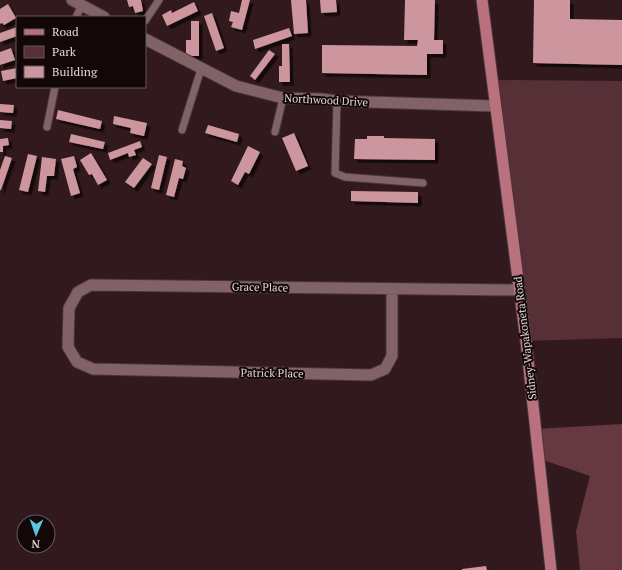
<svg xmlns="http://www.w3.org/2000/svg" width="622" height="570" viewBox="0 0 622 570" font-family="'PT Serif',serif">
  <defs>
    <filter id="shadow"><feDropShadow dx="3.5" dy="3.5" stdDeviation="0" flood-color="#0009"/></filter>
  </defs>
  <rect width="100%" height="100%" fill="#31191d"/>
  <!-- green -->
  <path fill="#572f36" d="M 492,80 L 622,81 L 622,338 L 526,341 Z"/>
  <!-- forest -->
  <path fill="#663840" d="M 622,424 L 622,570 L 580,570 L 576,531 L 590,476 L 540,459 L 536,429 Z"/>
  <!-- building -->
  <path fill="#cd969e" filter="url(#shadow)" d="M 127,0 L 141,0 L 143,11 L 135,13 L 133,6 L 129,7 Z
    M 242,0 L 250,0 L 242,30 L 231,27 L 233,22 L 229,21 L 231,11 L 239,13 Z
    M 291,0 L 306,0 L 308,33 L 294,34 Z
    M 320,0 L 336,0 L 337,12 L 321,13 Z
    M 405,0 L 435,0 L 434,40 L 443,40 L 443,54 L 427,54 L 427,75 L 322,73 L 322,45 L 417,46 L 418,40 L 404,40 Z
    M 534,0 L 570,0 L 570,19 L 622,20 L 622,65 L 533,63 Z
    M 194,2 L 198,11 L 167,26 L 162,15 L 171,10 L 172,13 Z
    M 8,4 L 16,18 L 4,25 L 2,23 L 0,24 L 0,9 Z
    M 212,13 L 224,48 L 216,51 L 204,16 Z
    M 191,21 L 199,21 L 199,56 L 186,56 L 186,40 L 191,40 Z
    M 17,27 L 17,36 L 0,42 L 0,33 Z
    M 289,28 L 292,36 L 255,49 L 253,40 Z
    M 282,44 L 289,44 L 290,82 L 279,82 L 279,66 L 282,66 Z
    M 11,48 L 15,60 L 0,65 L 0,52 Z
    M 269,50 L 275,54 L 255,80 L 250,76 Z
    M 17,68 L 17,78 L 3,81 L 1,71 Z
    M 0,104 L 14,105 L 13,113 L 0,112 Z
    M 58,110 L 102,121 L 100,129 L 56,119 Z
    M 114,116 L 147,123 L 144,136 L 130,133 L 131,128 L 113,124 Z
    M 0,120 L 12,121 L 11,129 L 0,128 Z
    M 208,125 L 239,134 L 237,142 L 205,133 Z
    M 294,133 L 308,166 L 296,171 L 282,138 Z
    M 71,134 L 105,142 L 103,149 L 69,142 Z
    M 367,136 L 384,136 L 384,138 L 435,139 L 435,160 L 354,159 L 355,139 L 367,139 Z
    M 8,138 L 9,145 L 3,146 L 3,152 L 0,152 L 0,139 Z
    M 140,141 L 142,147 L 134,150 L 136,155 L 129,157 L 128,153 L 110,160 L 108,153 Z
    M 248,146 L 260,152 L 249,174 L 245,172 L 238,185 L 231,181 Z
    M 91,153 L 107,180 L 98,185 L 92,174 L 89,175 L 80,160 Z
    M 28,154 L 37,156 L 28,192 L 19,190 Z
    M 159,155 L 167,157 L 159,190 L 151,188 Z
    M 5,156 L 12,158 L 1,190 L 0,190 L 0,170 Z
    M 74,156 L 77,167 L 73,169 L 80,193 L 71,196 L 61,159 Z
    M 42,157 L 56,159 L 54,176 L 47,176 L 45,192 L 38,191 Z
    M 143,158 L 152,164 L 134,188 L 125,182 Z
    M 175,159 L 183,161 L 182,166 L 186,168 L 183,179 L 179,178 L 174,197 L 166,195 Z
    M 351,191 L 418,192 L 418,203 L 351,201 Z
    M 486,566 L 487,570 L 462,570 L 462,569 Z"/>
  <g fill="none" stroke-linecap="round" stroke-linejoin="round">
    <defs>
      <path id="service" d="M 76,17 L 82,5
        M 145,21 L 159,0
        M 337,101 L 335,173 L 345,177 L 423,183
        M 47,127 L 55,87
        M 182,130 L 201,69
        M 275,132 L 283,98"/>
      <path id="minor" d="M 72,0 L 104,17
        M 145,39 L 236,86 L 283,98 L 322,99 L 337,101 L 495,106
        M 392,289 L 392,356 L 385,369 L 371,375 L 93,369 L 77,362 L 68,347 L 69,308 L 78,292 L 91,285 L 519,290"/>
      <path id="primary" d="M 482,0 L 526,341 L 551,570"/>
    </defs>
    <!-- service casing -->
    <use href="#service" stroke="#493638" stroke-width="9"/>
    <!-- minor casing -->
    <use href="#minor" stroke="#493638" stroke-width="13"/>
    <!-- primary casing -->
    <use href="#primary" stroke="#493638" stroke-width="13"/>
    <!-- service -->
    <use href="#service" stroke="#816367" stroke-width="7"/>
    <!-- minor -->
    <use href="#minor" stroke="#816367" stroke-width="11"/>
    <!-- primary -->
    <use href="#primary" stroke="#b9717d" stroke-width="11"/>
  </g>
  <g text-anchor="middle" stroke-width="4" stroke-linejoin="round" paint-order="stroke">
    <!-- street labels -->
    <g font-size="11" fill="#e5d3d5" stroke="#120709">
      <text transform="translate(326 100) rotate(3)" y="4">Northwood Drive</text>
      <text transform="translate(260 287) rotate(1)" y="4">Grace Place</text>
      <text transform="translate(525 338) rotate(-97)" y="4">Sidney-Wapakoneta Road</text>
      <text transform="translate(272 373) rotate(1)" y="4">Patrick Place</text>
    </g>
  </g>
  <!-- legend -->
  <rect x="16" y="16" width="130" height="72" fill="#120709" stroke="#66595b"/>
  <rect x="24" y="29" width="20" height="6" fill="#b9717d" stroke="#66595b"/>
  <text x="52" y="36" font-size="12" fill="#e5d3d5">Road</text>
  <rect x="24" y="46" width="20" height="12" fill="#572f36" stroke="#66595b"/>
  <text x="52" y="56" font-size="12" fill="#e5d3d5">Park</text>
  <rect x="24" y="66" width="20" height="12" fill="#cd969e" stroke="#66595b"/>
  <text x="52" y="76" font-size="12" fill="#e5d3d5">Building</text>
  <!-- north arrow -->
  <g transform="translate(36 534) rotate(182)"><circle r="19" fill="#120709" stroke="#66595b"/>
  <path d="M0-3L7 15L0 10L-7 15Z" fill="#56c9e1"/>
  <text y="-6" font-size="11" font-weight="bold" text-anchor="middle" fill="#e5d3d5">N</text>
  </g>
</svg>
